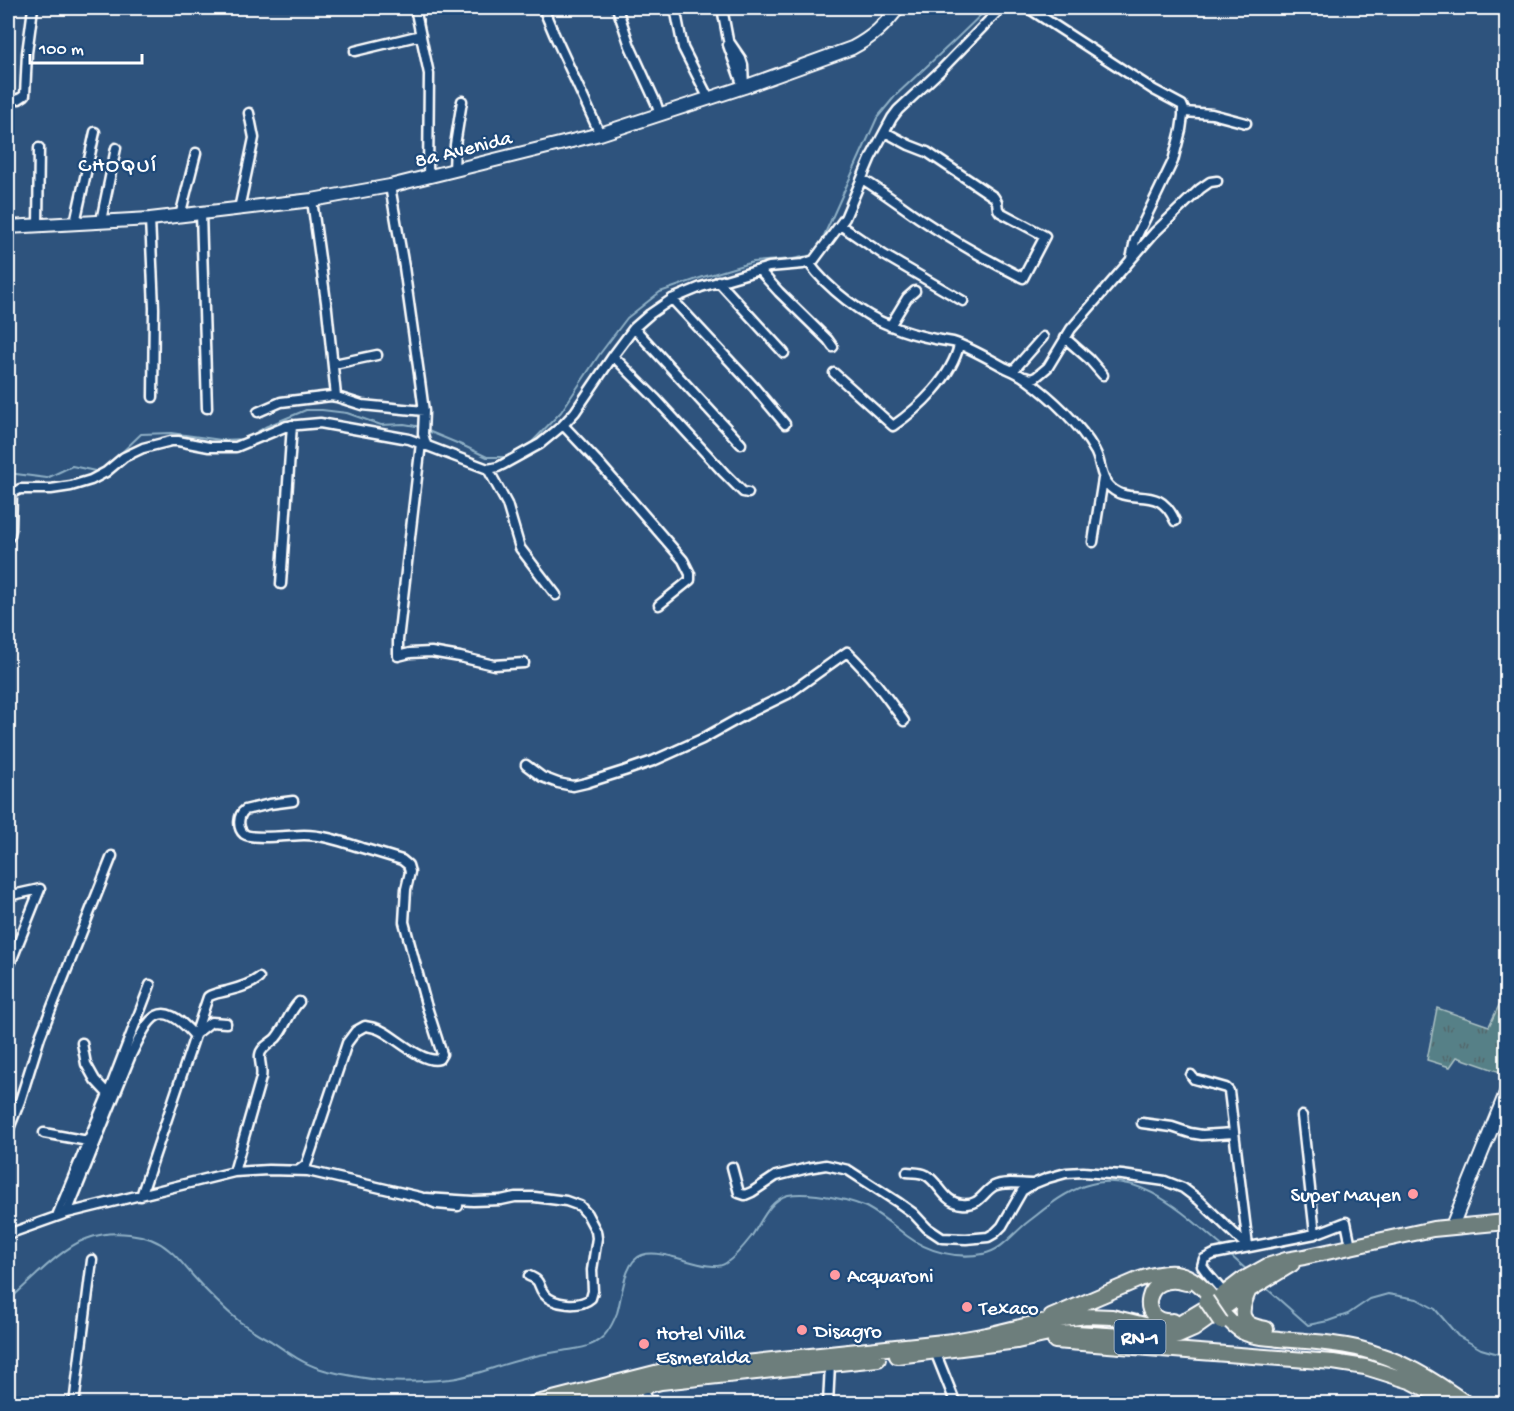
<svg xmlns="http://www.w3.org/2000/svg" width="1514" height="1411" viewBox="0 0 1514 1411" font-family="'Gochi Hand',sans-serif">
  <defs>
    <pattern id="grass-tufts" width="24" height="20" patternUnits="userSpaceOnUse" patternTransform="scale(1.5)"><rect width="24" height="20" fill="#578087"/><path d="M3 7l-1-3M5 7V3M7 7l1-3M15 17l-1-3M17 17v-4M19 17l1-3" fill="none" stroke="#52666a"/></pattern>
  </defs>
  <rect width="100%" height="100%" fill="#2e537d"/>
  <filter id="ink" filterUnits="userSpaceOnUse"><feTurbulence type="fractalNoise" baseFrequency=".0167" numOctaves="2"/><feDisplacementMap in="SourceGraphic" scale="12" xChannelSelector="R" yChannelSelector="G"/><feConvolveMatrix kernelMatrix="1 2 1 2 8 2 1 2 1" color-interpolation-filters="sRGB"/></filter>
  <g filter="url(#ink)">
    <!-- grass -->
    <path fill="url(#grass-tufts)" stroke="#abc0c3" stroke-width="1.5" d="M 1506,991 L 1506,1074 L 1457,1057 L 1450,1067 L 1427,1060 L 1437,1008 L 1489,1026 Z"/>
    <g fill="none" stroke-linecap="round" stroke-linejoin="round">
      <!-- stream -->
      <path stroke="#8eafc5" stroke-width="2" d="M 818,249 L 877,118 L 896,95 L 956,39 L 988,8
        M 115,459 L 141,434 L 171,433 L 221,440 L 246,439 L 265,427 L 306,410 L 322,410 L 347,413 L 381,425 L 404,424 L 416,426 L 464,446 L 487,457 L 507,457 L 532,442 L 561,412 L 599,355 L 627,318 L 660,292 L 703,277 L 753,262 L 793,259 L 813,255
        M 8,473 L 47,478 L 72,466 L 100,472
        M 1230,1255 L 1248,1271
        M 1265,1287 L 1308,1325 L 1328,1321 L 1348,1314 L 1370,1299 L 1388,1294 L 1417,1299 L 1435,1309 L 1458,1336 L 1481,1349 L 1502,1355 L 1506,1355
        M 8,1301 C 29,1283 61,1248 86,1239 C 111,1229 149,1232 169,1250 C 178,1257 186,1268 193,1276 C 208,1293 223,1308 240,1322 C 250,1329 260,1335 271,1341 C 287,1352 302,1363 321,1369 C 341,1375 364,1378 385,1381 C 406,1383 429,1381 450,1379 C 474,1376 496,1366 520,1360 C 534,1356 548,1353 562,1351 C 571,1349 583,1349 590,1345 C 596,1343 604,1337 607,1332 C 611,1327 615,1318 617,1313 C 622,1297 624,1261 642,1255 C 666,1247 708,1275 726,1263 C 735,1257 744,1246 751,1237 C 761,1223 769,1200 788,1195 C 798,1193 808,1194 817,1195 C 834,1197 850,1200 866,1207 C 881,1215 894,1226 907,1236 C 928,1252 957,1259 983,1254 C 1003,1250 1013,1233 1029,1221 C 1046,1208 1063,1193 1084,1186 C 1139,1167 1184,1214 1222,1246"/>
      <defs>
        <path id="street" d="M 415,8 L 429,74 L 428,177
          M 543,8 L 554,34 L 600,134
          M 617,8 L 630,46 L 656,103 L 660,115
          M 675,8 L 683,48 L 709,99
          M 722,8 L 728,40 L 741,59 L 743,65 L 744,87
          M 1028,8 L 1154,90 L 1182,105 L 1185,112 L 1212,114 L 1246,123
          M 728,45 L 742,84
          M 355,51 L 421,35
          M 8,100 L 19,99 L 25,95 L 27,53 L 33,8
          M 454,171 L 455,145 L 462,101
          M 862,179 C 882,191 900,205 919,218 C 952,240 987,260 1023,278 L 1045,236 L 1000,212 L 998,209 L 997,202 L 994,197 L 927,152 L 909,145 L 885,132
          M 390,186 L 404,267 L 420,381 L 424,411 L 423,434 L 426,444
          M 312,200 L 327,309 L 336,396
          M 239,209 L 254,138 L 249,113
          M 201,213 L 207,408
          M 180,216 L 196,153
          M 150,219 L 154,308 L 153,397
          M 101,221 L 116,148
          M 75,223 L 95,132
          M 38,225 L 39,148
          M 840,225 L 884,255 L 963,301
          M 1131,259 L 1135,240 L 1173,161 L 1181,130 L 1183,116 L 1183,109
          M 809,263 C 827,288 862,315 891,326 C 905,332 920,336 935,339 C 941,340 947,341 953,342 C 971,348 989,359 1006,368 C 1013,371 1020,374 1026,379 C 1051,397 1080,424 1095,451 C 1101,461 1100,476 1108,485 C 1129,509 1158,481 1175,521
          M 759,270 L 779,292 L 828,340 L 833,347
          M 718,281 L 784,353
          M 672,299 L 754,387 L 785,424
          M 890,326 L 907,298 L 915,291
          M 634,328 L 741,444
          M 1065,338 L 1089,359 L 1103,375
          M 613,356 L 655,398 L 724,473 L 743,492 L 748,493
          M 334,364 L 377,355
          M 1013,371 L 1043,337
          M 834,373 L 893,426 C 919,408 952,377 959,345
          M 1025,377 L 1031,379 L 1036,377 L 1048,367 L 1071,329 L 1154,233 L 1200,189 L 1210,182 L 1217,181
          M 258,412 L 281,402 L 331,396 L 337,397 L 362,405 L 424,411
          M 563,425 L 600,464 L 683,560 L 690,574 L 690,580 L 659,605
          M 421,443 L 398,640 L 398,656 L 410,653 L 431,652 L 460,657 L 494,665 L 524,663
          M 488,469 L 507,504 L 520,548 L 556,595
          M 8,538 L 10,535 L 11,530 L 12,493 L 20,489 L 51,489 L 71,486 L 91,480 L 106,472 L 124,457 L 143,448 L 171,441 L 178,441 L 209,447 L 236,447 L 287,426 L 320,423 L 409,439 L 488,469 L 498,467 L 502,465 L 540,444 L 563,425 L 575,412 L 613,356 L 634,328 L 650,314 L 672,299 L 701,287 L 759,270 L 769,267 L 803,264 L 814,260 L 845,218 L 871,157 L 892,118 L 898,110 L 940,71 L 1001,8
          M 1093,542 L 1103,479
          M 281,584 L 292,425
          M 526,765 L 542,777 L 558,783 L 573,786 L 586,783 L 624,771 L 653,761 L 702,739 L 745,715 L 788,694 L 847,652 C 870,674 886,696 904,721
          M 293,801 L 270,804 L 245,810 C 238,815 237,828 244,834 C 252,840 292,835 304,835 C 324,835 343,842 362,848 C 376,852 389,856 402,860 L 408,865 L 410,872 L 406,889 L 404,922 L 426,1004 L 442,1054 L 439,1059 C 424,1064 397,1039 384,1032 C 378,1028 371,1027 365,1026 L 356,1031 L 347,1043 L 308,1160 L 306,1165 L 299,1170
          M 8,896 L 40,889 L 8,969
          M 197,1033 L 211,1022 L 226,1023
          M 82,1043 L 86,1064 L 95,1080 L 108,1094
          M 1191,1075 L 1194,1079 L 1226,1088 L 1229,1091 L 1248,1246
          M 1302,1116 L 1315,1234
          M 1142,1123 L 1172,1127 L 1190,1133 L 1202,1135 L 1234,1133
          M 8,1131 L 20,1101 L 40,1037 L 112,856
          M 44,1133 L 88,1141 L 57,1216
          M 88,1141 L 108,1094 L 150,985
          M 732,1167 L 739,1193 L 745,1195 L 752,1192 L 776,1176 L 808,1168 L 826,1165 L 848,1170 L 899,1203 L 913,1213 L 927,1228 L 942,1238 L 966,1239 L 988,1237 L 995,1233 L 1002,1226 L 1022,1191 L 1033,1184 L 1048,1178 L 1066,1173 L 1083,1172 L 1122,1175 L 1165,1181 L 1183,1188 L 1199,1200 L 1248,1247
          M 234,1172 L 261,1078 C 263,1069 259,1062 260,1055 C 261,1047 271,1043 276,1038 C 286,1026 289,1012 299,1002
          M 907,1172 C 913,1173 920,1172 926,1175 C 940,1183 944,1203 962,1204 C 980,1206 982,1193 994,1186 C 1004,1181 1021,1184 1032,1184
          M 141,1196 L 208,997 C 214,993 220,993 227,991 C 239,988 250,985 259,978
          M 426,1198 L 473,1201 L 501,1200 L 515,1197 L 535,1197 L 566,1201 L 580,1206 L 587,1214 L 596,1231 L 597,1238 L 592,1270 L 593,1291 L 591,1298 C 580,1308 553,1305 544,1294 C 537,1285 542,1281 529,1276
          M 67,1213 L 131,1055 C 149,1018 159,995 194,1035
          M 8,1234 L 67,1213 L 234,1172 L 268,1170 L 308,1171 L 420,1197 L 437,1204 L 458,1206
          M 1224,1293 L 1207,1273 L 1202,1266 L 1204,1259 L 1214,1254 L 1315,1234 L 1346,1222 L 1351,1246
          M 934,1349 L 956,1404
          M 643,1383 L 647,1400 L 668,1404
          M 74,1404 L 92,1260
          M 828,1404 L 830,1364"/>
        <path id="secondary" d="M 8,227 L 150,219 L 312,200 L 390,186 L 600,134 L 744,87 L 852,48 C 873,37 884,26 898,8
          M 1452,1226 L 1506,1093"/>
        <path id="primary" d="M 1249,1290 C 1239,1312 1238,1325 1266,1329
          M 1051,1317 L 1140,1279 C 1172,1268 1189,1270 1211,1297
          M 1226,1317 C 1231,1323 1237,1328 1243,1332 C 1254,1338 1267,1337 1279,1339 C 1305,1341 1331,1342 1357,1348 C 1398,1358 1433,1379 1467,1404
          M 1173,1321 C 1135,1325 1144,1269 1186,1283
          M 1055,1341 L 1333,1362 L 1365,1367 L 1410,1381
          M 897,1356 L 1017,1341 L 1049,1334 L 1076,1333 L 1153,1338 L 1167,1338 L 1178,1336 L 1194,1329 L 1249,1290 L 1292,1264
          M 1403,1377 L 1436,1394 L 1448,1404
          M 533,1404 L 659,1372 L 953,1341 L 987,1335 L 1041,1322 L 1086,1316 L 1112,1317 L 1157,1328 L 1167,1329 L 1174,1327 L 1204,1309 L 1242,1280 L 1267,1266 L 1286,1260 L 1304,1257 L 1433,1229 L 1506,1222
          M 573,1404 L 661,1382 L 878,1359"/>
      </defs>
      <!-- street casing -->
      <use href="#street" stroke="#fff" stroke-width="13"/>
      <!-- secondary casing -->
      <use href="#secondary" stroke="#fff" stroke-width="16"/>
      <!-- primary casing -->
      <use href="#primary" stroke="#fff" stroke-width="18"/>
      <!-- street -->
      <use href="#street" stroke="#1f4a7a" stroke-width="8"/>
      <!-- secondary -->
      <use href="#secondary" stroke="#1f4a7a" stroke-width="12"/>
      <!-- primary -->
      <use href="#primary" stroke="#6d7e7c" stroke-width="14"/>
      <defs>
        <path id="primary-bridge" d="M 1206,1300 L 1221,1322"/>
      </defs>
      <!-- primary-bridge casing -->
      <use href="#primary-bridge" stroke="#fff" stroke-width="18" stroke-linecap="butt"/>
      <!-- primary-bridge -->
      <use href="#primary-bridge" stroke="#6d7e7c" stroke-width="14"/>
    </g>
  </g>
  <!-- markers -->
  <g fill="#ff9aa2" stroke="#1f4a7a" stroke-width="2">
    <circle cx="1413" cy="1194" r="6"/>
    <circle cx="835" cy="1275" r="6"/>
    <circle cx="967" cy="1307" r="6"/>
    <circle cx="802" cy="1330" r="6"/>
    <circle cx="644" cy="1344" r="6"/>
  </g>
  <g text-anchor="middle" stroke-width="4.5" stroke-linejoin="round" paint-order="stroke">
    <!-- shield labels -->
    <rect fill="#1f4a7a" stroke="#bcc9d7" stroke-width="1.5" x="1114.5" y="1320" width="51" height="34" rx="4.5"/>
    <g font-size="20" font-weight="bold" fill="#fff">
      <text x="1140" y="1344">RN-1</text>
    </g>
    <!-- street labels -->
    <g font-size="21" fill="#fff" stroke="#1f4a7a">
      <text transform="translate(463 148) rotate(-14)" y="7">8a Avenida</text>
    </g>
    <!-- poi labels -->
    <g font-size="21" fill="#fff" stroke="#1f4a7a" text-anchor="start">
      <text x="1401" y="1201" text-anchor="end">Super Mayen</text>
      <text x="847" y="1282">Acquaroni</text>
      <text x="979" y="1314">Texaco</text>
      <text x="814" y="1337">Disagro</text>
      <text x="656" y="1339">Hotel Villa<tspan x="656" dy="24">Esmeralda</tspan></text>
    </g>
    <!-- neighbourhood labels -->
    <g font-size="22" letter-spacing="1.5" fill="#fff" stroke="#1f4a7a">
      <text x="118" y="171">CHOQUÍ</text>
    </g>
  </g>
  <!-- margin -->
  <rect width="1514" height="1411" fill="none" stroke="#1f4a7a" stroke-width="30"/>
  <rect x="15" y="15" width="1484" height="1381" fill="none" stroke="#fff" stroke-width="2" filter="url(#ink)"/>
  <!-- scale -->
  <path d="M30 54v9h112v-9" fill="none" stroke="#ffffff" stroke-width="3"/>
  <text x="39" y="54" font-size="18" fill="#ffffff" stroke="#1f4a7a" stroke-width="4.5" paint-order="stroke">100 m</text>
</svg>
